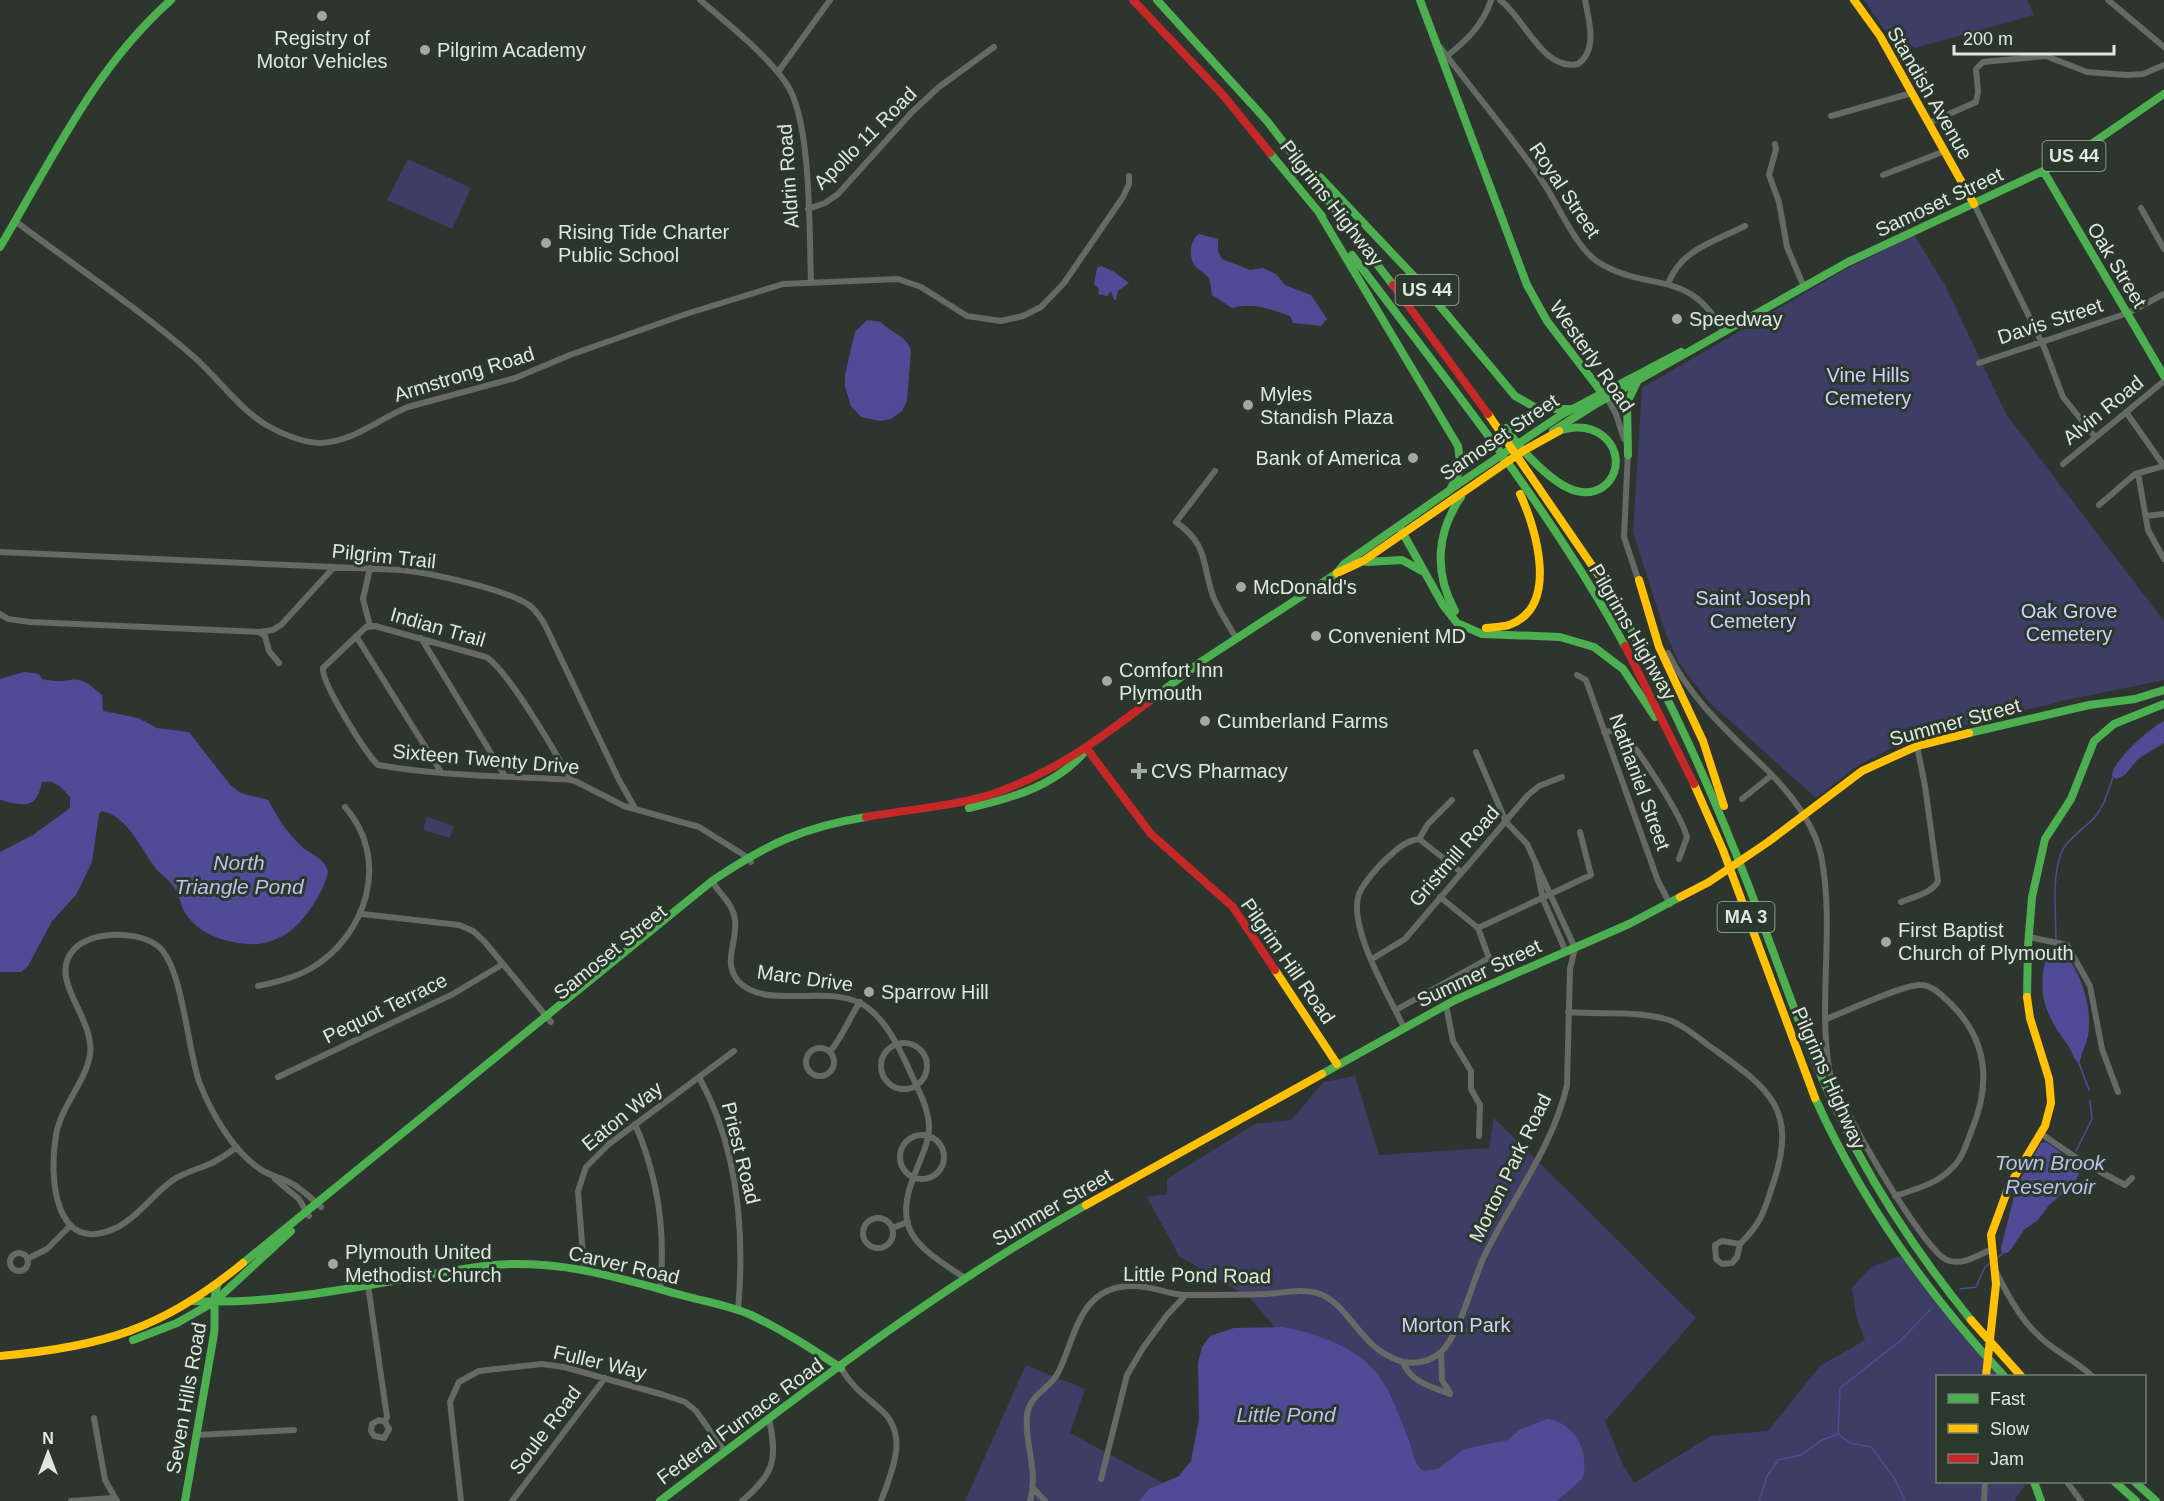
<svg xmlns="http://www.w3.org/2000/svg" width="2164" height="1501" viewBox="0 0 2164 1501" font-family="Helvetica,sans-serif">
  <rect width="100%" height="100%" fill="#2e352f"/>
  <!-- green -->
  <path fill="#3d3d66" d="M 1864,0 L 2027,0 L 2034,15 L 1915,48 L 1895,34 L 1888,35 Z
    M 408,159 L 471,188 L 452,229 L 387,200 Z
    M 1914,235 L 1945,285 L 2006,414 L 2164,621 L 2164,680 L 2062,701 L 1909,739 L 1857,766 L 1816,798 L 1709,702 L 1679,663 L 1665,632 L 1633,532 L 1642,388 L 1846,269 Z
    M 427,817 L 454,826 L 450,838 L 423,830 Z
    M 1355,1076 L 1379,1155 L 1489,1148 L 1494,1118 L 1696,1318 L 1605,1421 L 1622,1463 L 1634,1483 L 1711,1436 L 1768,1431 L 1820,1366 L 1865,1340 L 1856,1316 L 1852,1288 L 1870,1268 L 1902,1255 L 2007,1376 L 1938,1376 L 1938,1482 L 2027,1482 L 2014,1501 L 965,1501 L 1026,1365 L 1085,1389 L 1070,1433 L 1176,1490 L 1276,1329 L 1250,1298 L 1179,1256 L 1147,1197 L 1167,1194 L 1167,1179 L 1255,1124 L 1291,1120 L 1324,1082 Z"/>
  <!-- water -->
  <path fill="#4f4b96" d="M 1199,234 L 1218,239 L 1218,251 L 1222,259 L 1250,270 L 1263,268 L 1276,274 L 1285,285 L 1311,295 L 1327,319 L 1321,326 L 1293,323 L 1290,316 C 1271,309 1253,302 1232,308 L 1212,295 C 1211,289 1211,280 1207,276 C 1204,272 1198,270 1195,266 C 1188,256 1190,240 1199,234 Z
    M 1101,266 L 1113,271 L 1129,283 L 1118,291 L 1116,300 L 1114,300 L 1111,291 L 1107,296 L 1098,294 L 1099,289 L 1094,284 L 1097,268 Z
    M 867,320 L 881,322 C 891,333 905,334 911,350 L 907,401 L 902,411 L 891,419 L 880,421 L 861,417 L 851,406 L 845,387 L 845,375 L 855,332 Z
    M 24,672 L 39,674 L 42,679 C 76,687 71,667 102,695 L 103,711 L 138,718 L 157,728 L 189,732 L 231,786 L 241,793 L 268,800 C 277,816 285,830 298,843 C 309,855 322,855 328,871 C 326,890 302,925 286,934 C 267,945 254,946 233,942 C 214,938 195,930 184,911 C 180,903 179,893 173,886 C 168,878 159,874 154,866 C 140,847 127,816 102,811 L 99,814 L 92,862 L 76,895 L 52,921 L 28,966 L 21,972 L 0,972 L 0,852 L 33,835 L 70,808 L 70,797 C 62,788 55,779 42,782 C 36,810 25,806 0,800 L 0,679 Z
    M 2164,721 L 2164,743 L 2138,759 L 2125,775 L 2116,779 L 2112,776 C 2112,761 2150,728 2164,721 Z
    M 2059,947 C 2080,968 2093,1006 2088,1036 C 2086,1045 2081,1054 2079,1064 C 2073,1058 2072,1051 2067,1044 C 2045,1014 2037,995 2046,957 Z
    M 2046,1142 L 2078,1164 L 2079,1174 L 2073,1185 L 2049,1205 L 2038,1220 L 2024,1230 L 2009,1252 L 2002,1254 L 2001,1248 L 2017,1185 L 2041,1143 Z
    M 1282,1327 C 1299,1329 1315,1335 1331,1341 C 1382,1363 1389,1390 1408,1438 C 1413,1450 1413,1463 1423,1471 L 1438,1469 L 1464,1449 L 1508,1440 L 1519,1430 L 1547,1419 C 1575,1422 1591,1454 1582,1479 L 1557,1501 L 1139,1501 L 1149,1489 L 1179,1476 L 1191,1461 L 1199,1419 L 1198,1363 L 1202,1347 L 1210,1336 L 1234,1328 Z"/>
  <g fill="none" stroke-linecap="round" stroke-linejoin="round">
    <!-- stream -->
    <path stroke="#4f4b96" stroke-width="1.5" d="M 2056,939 C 2056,913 2052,881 2060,856 C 2065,840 2083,830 2094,818 C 2104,807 2108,791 2113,777
      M 2079,1063 L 2089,1090
      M 2076,1151 L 2092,1119 L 2090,1101
      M 1996,1259 L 2002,1254
      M 1960,1289 L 1976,1287 L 1985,1267 L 1990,1263
      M 1838,1434 L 1850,1443 L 1871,1447 L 1896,1481 L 1905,1501
      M 1759,1501 L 1767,1476 L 1778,1460 L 1801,1455 L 1822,1440 L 1838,1434 L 1840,1388 L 1900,1341 L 1931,1309"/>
    <!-- street -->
    <path stroke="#656a65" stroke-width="6" d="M 700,0 C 726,22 767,55 786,83 C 812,120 809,233 811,281
      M 1500,0 C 1524,17 1543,72 1578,64 C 1598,50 1589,21 1585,0
      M 2108,0 L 2164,47
      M 1440,47 C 1473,91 1510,134 1541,179 C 1557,202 1575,247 1598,262 C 1649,294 1689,266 1724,333
      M 1447,56 C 1467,40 1483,25 1491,0
      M 778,72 L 830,0
      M 1831,116 L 1912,93
      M 1929,123 L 1976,102 L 1978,92 L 1976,69 L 1983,62 L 2046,56 L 2087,72 L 2127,75 L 2143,74 L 2164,65
      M 1775,144 L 1776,149 L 1769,175 L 1779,202 L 1787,247 L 1804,287
      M 1883,175 L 1945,151
      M 1974,204 L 2044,347 L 2063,397 L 2095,437
      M 2141,208 L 2164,249
      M 808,209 L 825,203 L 838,194 L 912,112 L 939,87 L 994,47
      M 15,221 C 75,266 138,308 194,357 C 218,378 240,410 268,426 C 282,434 304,443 320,443 C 354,442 378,419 408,407 L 515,378 L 570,355 L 686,314 L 783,284 L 898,279 L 921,287 L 967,316 L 1001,321 L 1023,316 L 1041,307 L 1064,283 L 1123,197 L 1129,184 L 1129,176
      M 1668,284 C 1681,249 1714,242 1745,226
      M 1979,363 L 2128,313 L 2164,294
      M 1607,398 L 1616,414 L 1624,439
      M 2126,412 L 2164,466
      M 1628,451 L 1624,537 L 1639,582
      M 2063,464 L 2164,381
      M 1215,471 L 1176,522 C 1209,546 1201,561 1213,596 C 1219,611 1228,624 1236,638
      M 2138,473 L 2148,530 L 2164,559
      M 2099,505 L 2135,474 L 2164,466
      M 2146,516 L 2164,514
      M 0,552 L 401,570 C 431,573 505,589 529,605 C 536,610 540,617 544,623 L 619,780 L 635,808
      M 0,614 L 8,619 L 30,622 L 259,632 L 265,636 L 269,651 L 279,663
      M 370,626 L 363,599 L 370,568
      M 259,632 L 273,630 L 282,624 L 334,567
      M 356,636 L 441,772
      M 421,638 L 505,776
      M 1668,653 C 1692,702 1734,737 1772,775
      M 1577,675 L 1586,680 L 1658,881 L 1670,904
      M 1604,732 L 1619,730 C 1636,744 1681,815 1687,837 L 1679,859
      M 571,780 C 557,755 508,670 486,657 L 375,626 L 366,627 L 323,668 C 321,682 366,754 378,765 C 441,776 507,776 571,780 L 575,781 L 624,806 L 699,827 L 747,857 L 751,862
      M 1742,799 L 1772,775 C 1794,798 1814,824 1821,855 C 1835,925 1818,998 1829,1069 C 1834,1097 1923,1251 1947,1260 C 1961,1266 1977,1256 1990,1250
      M 1419,839 L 1428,824 L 1452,800
      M 1535,861 L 1543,899 L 1566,952
      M 712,881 C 720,895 733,903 735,920 C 738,941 722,962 738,981 C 766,1012 834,981 868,1008 C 888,1023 902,1053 912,1076 C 919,1091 929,1110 929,1127 C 929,1143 921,1157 916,1171 C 890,1232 918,1247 965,1278
      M 1901,902 C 1912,897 1933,893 1938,881 L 1925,786 L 1917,746
      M 362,914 L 459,925 L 473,931 L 484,941 L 551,1022
      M 1478,928 L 1591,875 L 1580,832
      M 2029,937 L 2067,945 L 2090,986 L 2102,1049 L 2118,1092
      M 1372,959 L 1405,939 L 1528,795 L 1539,786 L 1562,777
      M 258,986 C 276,982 294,978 310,969 C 367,936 391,859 345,807
      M 1446,1005 L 1453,1041 L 1471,1071 L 1471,1089 L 1480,1105 L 1479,1136
      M 1396,1010 L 1489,958 L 1478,928 L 1440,897
      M 1568,1012 C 1600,1015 1638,1010 1669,1020 C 1686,1026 1700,1040 1715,1050 C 1770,1089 1797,1110 1774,1181 C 1764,1211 1763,1221 1740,1244 L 1722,1241 L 1715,1245 L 1716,1259 L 1722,1264 L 1732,1263 L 1737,1257 L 1740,1244
      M 1826,1019 C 1845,1012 1904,984 1920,985 C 1933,985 1941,995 1950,1003 C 1988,1040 1991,1085 1971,1132 C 1966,1145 1962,1159 1952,1168 C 1937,1184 1916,1189 1895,1196
      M 1404,1028 C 1390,997 1347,927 1359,894 C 1364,882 1373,873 1381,864 C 1392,854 1403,841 1419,839 L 1461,872
      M881 1066a23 23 0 1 1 46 0a23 23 0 1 1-46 0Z
      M806 1062a14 14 0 1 1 28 0a14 14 0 1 1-28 0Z
      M 830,1051 C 838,1045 851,1015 860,1002
      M 278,1077 L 453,994 L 503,964
      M 699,1077 C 738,1148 745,1232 738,1311
      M 635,1124 C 658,1177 666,1232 660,1289
      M 2040,1133 L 2084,1163 L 2125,1185 L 2132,1178
      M900 1157a22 22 0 1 1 44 0a22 22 0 1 1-44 0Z
      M 237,1147 C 229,1153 220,1159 210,1164 C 198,1169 185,1172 173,1180 C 153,1194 140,1215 118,1227 C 53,1259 49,1175 56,1135 C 61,1106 85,1083 90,1055 C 95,1018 50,982 71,953 C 87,931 133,930 155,944 C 183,960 187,1051 200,1084 C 212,1114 233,1151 260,1169 C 268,1175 279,1177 289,1182 C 301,1188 311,1198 321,1207
      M 275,1179 L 299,1199 L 309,1216
      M863 1233a15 15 0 1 1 30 0a15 15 0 1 1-30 0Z
      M 892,1228 L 908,1222
      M10 1262a9 9 0 1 1 18 0a9 9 0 1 1-18 0Z
      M 27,1259 L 47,1249 L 70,1226
      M 584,1269 L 578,1191 L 586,1167 L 609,1144 L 734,1051
      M 1996,1272 C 2007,1293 2019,1317 2037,1334 C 2053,1351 2075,1360 2092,1376
      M 368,1285 L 387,1417 L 385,1422 L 389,1429 L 384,1438 L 374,1436 L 371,1431 L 372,1424 L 379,1420 L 385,1422
      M 1441,1352 L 1442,1380 L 1450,1393
      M 1403,1362 C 1416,1364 1430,1362 1441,1352 C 1460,1333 1471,1287 1482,1261 C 1509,1203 1553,1148 1567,1085 L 1570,969 L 1575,948 L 1527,844 L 1506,822 L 1476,752
      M 841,1368 C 852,1387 864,1395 880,1409 C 910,1434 892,1471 881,1501
      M 94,1418 L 105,1480 L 117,1501
      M 196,1435 L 294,1430
      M 1101,1479 L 1127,1375 L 1143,1348 L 1167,1315 L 1186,1295
      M 2067,1482 L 2081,1501
      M 1034,1489 L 1045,1501
      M 71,1501 L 114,1498
      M 461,1501 L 450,1402 L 459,1382 L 479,1371 L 542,1364 L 564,1367 L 664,1395 L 685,1402 L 696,1411 L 725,1452
      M 512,1501 L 605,1378
      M 742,1501 C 774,1474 778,1460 769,1419
      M 1030,1501 C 1039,1471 1024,1443 1027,1416 C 1029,1394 1049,1390 1058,1373 C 1076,1337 1079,1284 1135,1286 C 1154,1286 1171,1296 1189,1295 C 1215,1295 1240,1295 1266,1294 C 1284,1293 1302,1288 1320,1294 C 1352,1307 1359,1349 1403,1362 C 1410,1382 1432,1387 1450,1394
      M 1984,1501 L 1985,1482"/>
    <!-- fast -->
    <path stroke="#4caf50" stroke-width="8" d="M 1157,0 L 1267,121 L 1393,285
      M 1420,0 L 1527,285 L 1547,321 L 1606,398
      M 1270,153 L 1322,216
      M 2044,172 L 2164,376
      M 1320,177 L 1424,287 L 1515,396 L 1538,409 L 1571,409
      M 0,247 C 52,160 94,68 171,0
      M 1352,255 C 1447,381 1549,507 1625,646
      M 1506,428 C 1519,448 1556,490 1582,492 C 1614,495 1628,456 1603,436 C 1590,426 1574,426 1559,431
      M 1553,431 L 1594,405 L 1848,262 L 2071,158 L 2164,94
      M 1628,455 L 1627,403 L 1637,382
      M 1451,489 L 1561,415 L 1681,352
      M 1400,528 L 1443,605 L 1457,623 L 1482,634 L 1560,637 L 1594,647 L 1623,669 L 1655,717
      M 1367,562 L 1402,560 L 1422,571
      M 1602,580 C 1662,678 1708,780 1749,887 C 1783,976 1812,1067 1857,1151 C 1889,1211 1928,1267 1971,1320
      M 1455,611 C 1434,573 1436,533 1461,497
      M 1152,699 L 1202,661 L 1337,573 L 1344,564 L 1450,490 L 1461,468 L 1458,446 L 1318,211
      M 1969,733 L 2089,705 L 2135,699 L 2164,690
      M 969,808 C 1013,798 1058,785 1087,749
      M 2027,997 L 2028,946 L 2032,897 L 2045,839 L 2071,799 L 2094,741 L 2114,724 L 2164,704
      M 1322,1074 L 1455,1000 L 1629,924 L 1680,897
      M 1815,1098 C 1862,1202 1927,1293 2004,1376
      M 243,1263 L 712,881 C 765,845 803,827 866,817
      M 192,1301 C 291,1306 387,1279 485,1266 C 554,1257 619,1278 685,1296 C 707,1302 731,1306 751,1315 C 783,1330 812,1349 841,1368
      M 133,1340 L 177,1323 L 214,1302 L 291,1231
      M 2034,1482 L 2041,1501
      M 2115,1482 L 2136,1501
      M 2135,1482 L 2156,1501
      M 185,1501 L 214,1334 C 216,1317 212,1297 218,1283
      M 660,1501 C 797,1397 935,1289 1086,1205"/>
    <!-- slow -->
    <path stroke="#ffc107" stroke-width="8" d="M 1854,0 L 1880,36 L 1974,204
      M 1488,414 L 1602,580
      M 1337,573 L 1363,561 L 1523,451 L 1559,431
      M 1639,580 L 1659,647 L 1703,741 L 1724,806
      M 1486,628 C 1493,627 1503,627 1509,625 C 1560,607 1536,528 1520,494
      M 1694,784 L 1723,850 L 1815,1098
      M 1680,897 L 1709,882 L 1768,842 L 1862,771 L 1917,746 L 1969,733
      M 1275,970 L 1337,1064
      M 1086,1205 L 1322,1074
      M 1971,1320 L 2021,1376
      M 0,1356 C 102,1347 163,1329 243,1263
      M 1986,1376 L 1996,1284 L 1991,1235 L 2009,1186 L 2045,1126 L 2051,1103 L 2049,1079 L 2030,1018 L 2027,997"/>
    <!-- jam -->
    <path stroke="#c62828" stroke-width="8" d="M 1133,0 L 1223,95 L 1270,153
      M 1393,285 L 1488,414
      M 1625,646 L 1694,784
      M 1087,749 L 1151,834 L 1233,907 L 1275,970
      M 866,817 C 903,810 956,806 989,795 C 1053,774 1100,739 1152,699"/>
  </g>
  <!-- markers -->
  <g fill="#a1a9a1" stroke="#2b382c" stroke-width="2">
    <circle cx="322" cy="16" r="6"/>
    <circle cx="425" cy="50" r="6"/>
    <circle cx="546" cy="243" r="6"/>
    <circle cx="1677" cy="319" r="6"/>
    <circle cx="1248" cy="405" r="6"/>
    <circle cx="1413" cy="458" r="6"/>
    <circle cx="1241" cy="587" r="6"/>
    <circle cx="1316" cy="636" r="6"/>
    <circle cx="1107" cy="681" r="6"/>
    <circle cx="1205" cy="721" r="6"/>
    <path d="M1136 762h6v6h6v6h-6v6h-6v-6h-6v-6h6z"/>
    <circle cx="1886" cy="942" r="6"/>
    <circle cx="869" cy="992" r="6"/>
    <circle cx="333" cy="1264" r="6"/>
  </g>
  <g text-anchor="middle" stroke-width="6" stroke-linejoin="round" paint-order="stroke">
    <!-- shield labels -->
    <g fill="#2b382c" stroke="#a9b2a9" stroke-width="1.5">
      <rect x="2042.5" y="141" width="63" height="30" rx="4.5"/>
      <rect x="1395.5" y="275" width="63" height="30" rx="4.5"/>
      <rect x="1717.5" y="902" width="57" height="30" rx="4.5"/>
    </g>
    <g font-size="18" font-weight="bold" fill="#dfe7df">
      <text x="2074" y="162">US 44</text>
      <text x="1427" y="296">US 44</text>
      <text x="1746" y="923">MA 3</text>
    </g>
    <!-- poi labels -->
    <g font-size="20" fill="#dfe7df" stroke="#2b382c" text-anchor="start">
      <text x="322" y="45" text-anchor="middle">Registry of<tspan x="322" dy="23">Motor Vehicles</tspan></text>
      <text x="437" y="57">Pilgrim Academy</text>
      <text x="558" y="239">Rising Tide Charter<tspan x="558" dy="23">Public School</tspan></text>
      <text x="1689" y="326">Speedway</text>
      <text x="1260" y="401">Myles<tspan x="1260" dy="23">Standish Plaza</tspan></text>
      <text x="1401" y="465" text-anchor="end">Bank of America</text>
      <text x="1253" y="594">McDonald's</text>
      <text x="1328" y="643">Convenient MD</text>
      <text x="1119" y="677">Comfort Inn<tspan x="1119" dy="23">Plymouth</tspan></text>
      <text x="1217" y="728">Cumberland Farms</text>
      <text x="1151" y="778">CVS Pharmacy</text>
      <text x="1898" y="937">First Baptist<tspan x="1898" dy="23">Church of Plymouth</tspan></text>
      <text x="881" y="999">Sparrow Hill</text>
      <text x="345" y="1259">Plymouth United<tspan x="345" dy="23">Methodist Church</tspan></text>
    </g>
    <!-- street labels -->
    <g font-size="20" fill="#dfe7df" stroke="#2b382c">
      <text transform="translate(1930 93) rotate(60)" y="7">Standish Avenue</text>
      <text transform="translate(865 138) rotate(-45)" y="7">Apollo 11 Road</text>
      <text transform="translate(788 176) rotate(-94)" y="7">Aldrin Road</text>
      <text transform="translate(1565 190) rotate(56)" y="7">Royal Street</text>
      <text transform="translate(1939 202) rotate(-25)" y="7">Samoset Street</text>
      <text transform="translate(1332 203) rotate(52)" y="7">Pilgrims Highway</text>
      <text transform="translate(2117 265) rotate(59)" y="7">Oak Street</text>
      <text transform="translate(2050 321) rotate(-18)" y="7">Davis Street</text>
      <text transform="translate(1592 356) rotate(55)" y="7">Westerly Road</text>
      <text transform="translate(464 374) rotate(-17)" y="7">Armstrong Road</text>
      <text transform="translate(2103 410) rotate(-39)" y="7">Alvin Road</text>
      <text transform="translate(1499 437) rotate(-34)" y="7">Samoset Street</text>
      <text transform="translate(384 556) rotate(6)" y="7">Pilgrim Trail</text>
      <text transform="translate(438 627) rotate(16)" y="7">Indian Trail</text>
      <text transform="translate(1633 632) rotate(60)" y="7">Pilgrims Highway</text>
      <text transform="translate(1955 722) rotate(-15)" y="7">Summer Street</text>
      <text transform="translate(486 759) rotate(5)" y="7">Sixteen Twenty Drive</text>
      <text transform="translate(1640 782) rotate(70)" y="7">Nathaniel Street</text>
      <text transform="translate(1454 856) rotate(-49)" y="7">Gristmill Road</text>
      <text transform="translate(610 952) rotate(-39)" y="7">Samoset Street</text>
      <text transform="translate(1288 961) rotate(55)" y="7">Pilgrim Hill Road</text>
      <text transform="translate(1479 973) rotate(-25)" y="7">Summer Street</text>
      <text transform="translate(805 978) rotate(8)" y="7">Marc Drive</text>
      <text transform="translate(385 1008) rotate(-26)" y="7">Pequot Terrace</text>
      <text transform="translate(1829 1078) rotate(66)" y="7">Pilgrims Highway</text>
      <text transform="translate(622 1116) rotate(-39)" y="7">Eaton Way</text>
      <text transform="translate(741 1153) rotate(76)" y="7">Priest Road</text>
      <text transform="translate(1510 1168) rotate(-64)" y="7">Morton Park Road</text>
      <text transform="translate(1052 1207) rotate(-30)" y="7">Summer Street</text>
      <text transform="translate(624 1265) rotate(13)" y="7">Carver Road</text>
      <text transform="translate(1197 1275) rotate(1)" y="7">Little Pond Road</text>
      <text transform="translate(600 1362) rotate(13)" y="7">Fuller Way</text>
      <text transform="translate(186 1398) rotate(-80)" y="7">Seven Hills Road</text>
      <text transform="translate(740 1421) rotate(-36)" y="7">Federal Furnace Road</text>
      <text transform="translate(545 1430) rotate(-53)" y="7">Soule Road</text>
    </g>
    <!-- park labels -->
    <g font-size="20" fill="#ced0fe" stroke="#2b382c">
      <text x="1868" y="382">Vine Hills<tspan x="1868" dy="23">Cemetery</tspan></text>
      <text x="1753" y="605">Saint Joseph<tspan x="1753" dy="23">Cemetery</tspan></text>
      <text x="2069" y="618">Oak Grove<tspan x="2069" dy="23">Cemetery</tspan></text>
      <text x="1456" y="1332">Morton Park</text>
    </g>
    <!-- water labels -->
    <g font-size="21" font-style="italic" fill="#bdbfed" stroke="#2b382c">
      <text x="239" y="870">North<tspan x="239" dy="24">Triangle Pond</tspan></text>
      <text x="2050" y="1170">Town Brook<tspan x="2050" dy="24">Reservoir</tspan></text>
      <text x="1286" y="1422">Little Pond</text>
    </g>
  </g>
  <!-- legend -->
  <rect x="1936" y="1375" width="210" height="108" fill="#2b382c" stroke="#737e74" stroke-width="1.5"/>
  <rect x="1948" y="1394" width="30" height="9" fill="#4caf50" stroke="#737e74" stroke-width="1.5"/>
  <text x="1990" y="1405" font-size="18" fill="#dfe7df">Fast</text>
  <rect x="1948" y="1424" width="30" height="9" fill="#ffc107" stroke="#737e74" stroke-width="1.5"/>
  <text x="1990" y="1435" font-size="18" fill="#dfe7df">Slow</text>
  <rect x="1948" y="1454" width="30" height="9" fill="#c62828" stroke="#737e74" stroke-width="1.5"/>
  <text x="1990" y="1465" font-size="18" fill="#dfe7df">Jam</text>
  <!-- north arrow -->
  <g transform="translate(48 1453)" stroke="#2b382c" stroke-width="4.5" paint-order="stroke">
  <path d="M0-4.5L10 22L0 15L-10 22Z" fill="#dfe7df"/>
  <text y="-9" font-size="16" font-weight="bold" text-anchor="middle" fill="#dfe7df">N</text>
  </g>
  <!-- scale -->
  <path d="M1954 45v9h160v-9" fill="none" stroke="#dfe7df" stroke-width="3"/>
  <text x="1963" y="45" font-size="18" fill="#dfe7df" stroke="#2b382c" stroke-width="4.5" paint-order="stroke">200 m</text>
</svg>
